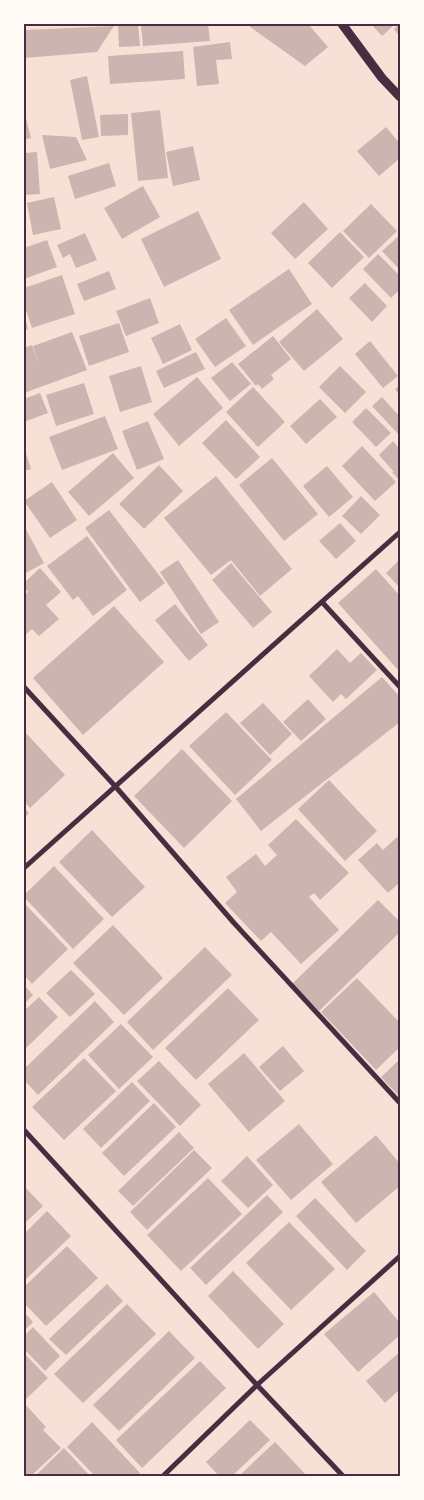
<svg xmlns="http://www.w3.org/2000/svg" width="424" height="1500" viewBox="0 0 424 1500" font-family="'PT Sans',sans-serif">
  <rect width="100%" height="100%" fill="#f7e1d7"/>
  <!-- building -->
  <path fill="#ccb4b1" d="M 138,24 L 140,46 L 119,47 L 118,25 Z
    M 158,24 L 208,24 L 210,41 L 143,46 L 141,25 Z
    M 246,24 L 308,24 L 328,47 L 305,66 Z
    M 371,24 L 395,24 L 382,36 Z
    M 400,24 L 400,37 L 394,29 Z
    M 114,26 L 97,52 L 24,58 L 24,30 Z
    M 230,42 L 232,59 L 216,60 L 219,84 L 197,86 L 193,47 Z
    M 183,51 L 185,79 L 110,84 L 108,56 Z
    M 87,76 L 99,137 L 82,140 L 70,80 Z
    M 24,110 L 31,138 L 24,140 Z
    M 160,110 L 168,178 L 138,181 L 131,113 Z
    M 128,114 L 128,135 L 101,136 L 100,115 Z
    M 386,127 L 400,144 L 400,158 L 379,176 L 357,151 Z
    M 42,135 L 76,137 L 87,160 L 50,169 Z
    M 193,146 L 200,180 L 173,186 L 166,152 Z
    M 37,152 L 40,194 L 24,195 L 24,153 Z
    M 109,163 L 116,186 L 75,199 L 68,176 Z
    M 143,186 L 160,217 L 122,239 L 104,208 Z
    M 54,197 L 61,229 L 33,235 L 27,203 Z
    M 304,202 L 328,229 L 295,259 L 271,233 Z
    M 371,204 L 397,231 L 369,258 L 343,231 Z
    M 198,211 L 221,259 L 164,287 L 141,239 Z
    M 340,232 L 364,257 L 332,288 L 308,263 Z
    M 85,233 L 97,260 L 76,268 L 70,254 L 63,258 L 57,245 Z
    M 400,235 L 400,270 L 382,251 Z
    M 47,240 L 57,267 L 24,279 L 24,248 Z
    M 378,254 L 400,276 L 400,289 L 391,298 L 363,269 Z
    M 289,269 L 312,304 L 253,345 L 229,310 Z
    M 109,271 L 116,289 L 84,301 L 77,284 Z
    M 62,275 L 75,314 L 32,328 L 24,304 L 24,288 Z
    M 365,283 L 387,306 L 372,322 L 349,298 Z
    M 150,298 L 159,323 L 126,336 L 116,311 Z
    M 317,309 L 343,339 L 304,371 L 279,342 Z
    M 24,314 L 28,329 L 24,330 Z
    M 226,318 L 246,346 L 215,367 L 195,339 Z
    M 119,323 L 129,352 L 89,366 L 79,336 Z
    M 180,324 L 192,350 L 163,364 L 151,338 Z
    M 72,332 L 87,370 L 24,393 L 24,348 L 32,345 L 39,365 L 33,346 Z
    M 273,336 L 291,359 L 271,375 L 274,379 L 262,389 L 258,384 L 256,386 L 238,364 Z
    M 370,341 L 398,376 L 383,388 L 355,354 Z
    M 196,352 L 205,369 L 164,388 L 156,371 Z
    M 232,362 L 251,384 L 230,401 L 211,378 Z
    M 141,366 L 152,402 L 120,412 L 109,376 Z
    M 340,366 L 366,392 L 345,413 L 319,387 Z
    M 197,377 L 223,408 L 179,446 L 153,414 Z
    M 84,383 L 94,414 L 56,426 L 46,395 Z
    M 400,385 L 400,396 L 395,389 Z
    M 253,387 L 285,422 L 258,447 L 226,412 Z
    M 40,393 L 48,413 L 24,422 L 24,399 Z
    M 382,397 L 400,417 L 400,436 L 372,406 Z
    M 320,399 L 337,417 L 306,444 L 290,426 Z
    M 366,408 L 391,433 L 376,447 L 352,422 Z
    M 105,416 L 118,449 L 62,470 L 49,437 Z
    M 226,420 L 260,457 L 236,479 L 202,443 Z
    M 148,421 L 164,459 L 137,470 L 122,431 Z
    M 393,441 L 400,450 L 400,481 L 392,472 L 394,472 L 379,455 Z
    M 362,446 L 396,482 L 375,501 L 342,466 Z
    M 24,447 L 31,469 L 24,471 Z
    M 113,453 L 134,478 L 89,516 L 68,492 Z
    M 272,458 L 318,514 L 284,541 L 239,485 Z
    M 159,465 L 183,491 L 144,529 L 119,504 Z
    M 327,466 L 353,497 L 329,517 L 303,486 Z
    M 216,476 L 292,569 L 260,596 L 231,560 L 211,575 L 164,518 Z
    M 52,482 L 77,520 L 50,538 L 24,501 Z
    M 361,496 L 380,515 L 361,534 L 342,516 Z
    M 109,510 L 165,583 L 140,602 L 85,528 Z
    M 340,523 L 356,541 L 336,559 L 319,541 Z
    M 24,526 L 44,563 L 24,574 Z
    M 87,536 L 127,590 L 93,616 L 78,596 L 73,600 L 47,566 Z
    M 400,559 L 400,588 L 386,573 Z
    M 178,560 L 219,622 L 201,634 L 160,572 Z
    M 231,563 L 272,612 L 253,628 L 212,580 Z
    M 40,568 L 61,592 L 46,605 L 59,619 L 39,636 L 32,629 L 24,636 L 24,595 L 28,592 L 24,587 L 24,583 Z
    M 376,569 L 400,596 L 400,672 L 338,603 Z
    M 175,604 L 208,645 L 189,661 L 155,620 Z
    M 114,606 L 164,662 L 83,735 L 33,678 Z
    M 337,649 L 350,663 L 361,653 L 377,670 L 346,699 L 341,694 L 333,702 L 309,676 Z
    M 382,677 L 400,697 L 400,722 L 261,831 L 236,799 Z
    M 308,699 L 326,719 L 301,741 L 283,722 Z
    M 263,703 L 292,734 L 270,755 L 240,723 Z
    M 226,712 L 272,760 L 235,795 L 189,746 Z
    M 24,731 L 65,775 L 30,808 L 24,801 Z
    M 182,749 L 232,801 L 184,848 L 134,796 Z
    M 329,780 L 377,831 L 345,861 L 298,809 Z
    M 24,808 L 29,813 L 24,818 Z
    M 296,819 L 349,873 L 320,900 L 314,893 L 309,897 L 339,930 L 301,964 L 271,932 L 261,941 L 225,903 L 237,892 L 226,877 L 256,854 L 265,866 L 277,855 L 268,845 Z
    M 92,830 L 145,887 L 112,917 L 59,862 Z
    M 397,837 L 400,841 L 400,864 L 398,866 L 400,868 L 400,882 L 388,893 L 358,860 L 377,843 L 383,850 Z
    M 54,866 L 104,919 L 73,949 L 24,897 L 24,895 Z
    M 378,900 L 400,922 L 400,932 L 319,1011 L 292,984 Z
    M 24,903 L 68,949 L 32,984 L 24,975 Z
    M 113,925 L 163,978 L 124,1015 L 73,963 Z
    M 205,947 L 232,975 L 153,1050 L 127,1022 Z
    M 71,970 L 95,994 L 70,1017 L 46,993 Z
    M 357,978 L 400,1023 L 400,1047 L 376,1070 L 321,1012 Z
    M 24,985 L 33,995 L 24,1004 Z
    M 228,988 L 259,1020 L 196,1080 L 165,1048 Z
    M 39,997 L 58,1017 L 24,1050 L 24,1011 Z
    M 95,1001 L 114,1022 L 38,1095 L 24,1080 L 24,1069 Z
    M 121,1024 L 153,1057 L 119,1089 L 88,1055 Z
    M 283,1046 L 304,1071 L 280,1091 L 259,1067 Z
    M 244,1053 L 285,1101 L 249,1132 L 208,1084 Z
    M 84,1058 L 116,1091 L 64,1140 L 32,1107 Z
    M 400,1059 L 400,1097 L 381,1077 Z
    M 159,1061 L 201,1105 L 180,1126 L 137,1081 Z
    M 132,1082 L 150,1101 L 101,1148 L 83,1129 Z
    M 154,1103 L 176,1127 L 124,1176 L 102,1153 Z
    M 299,1124 L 333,1164 L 291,1200 L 256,1160 Z
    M 179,1132 L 194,1148 L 133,1206 L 118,1191 Z
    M 376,1135 L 400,1164 L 400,1186 L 356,1223 L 321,1182 Z
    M 194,1150 L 212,1168 L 147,1230 L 130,1212 Z
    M 247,1156 L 273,1185 L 248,1208 L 221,1181 Z
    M 208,1178 L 242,1214 L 181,1271 L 147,1235 Z
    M 24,1186 L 43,1206 L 24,1224 Z
    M 267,1195 L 283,1212 L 206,1285 L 190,1268 Z
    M 315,1198 L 366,1251 L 347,1270 L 296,1216 Z
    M 47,1211 L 71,1236 L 24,1281 L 24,1234 Z
    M 289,1222 L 335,1269 L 291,1310 L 246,1263 Z
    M 67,1246 L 98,1278 L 46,1326 L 24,1303 L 24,1287 Z
    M 233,1271 L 284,1324 L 258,1349 L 208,1296 Z
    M 107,1284 L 123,1301 L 66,1355 L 49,1339 Z
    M 374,1292 L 400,1323 L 400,1335 L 358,1372 L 324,1334 Z
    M 127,1304 L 156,1334 L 83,1403 L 54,1374 Z
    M 24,1312 L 33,1322 L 24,1331 Z
    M 33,1327 L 60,1356 L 45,1371 L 24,1349 L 24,1336 Z
    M 169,1331 L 195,1358 L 119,1431 L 93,1405 Z
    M 400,1352 L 400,1389 L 385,1403 L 366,1381 Z
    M 24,1353 L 48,1378 L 26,1399 L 24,1397 Z
    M 200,1361 L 226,1388 L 142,1468 L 116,1440 Z
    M 24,1403 L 46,1427 L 43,1430 L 61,1448 L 31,1476 L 24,1476 Z
    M 250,1420 L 270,1440 L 232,1476 L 219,1476 L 206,1462 Z
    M 92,1422 L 140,1473 L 137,1476 L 95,1476 L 67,1447 Z
    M 275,1442 L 307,1476 L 239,1476 Z
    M 64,1448 L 90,1476 L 35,1476 Z"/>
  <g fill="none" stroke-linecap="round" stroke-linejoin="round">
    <!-- minor -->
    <path stroke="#4a2c40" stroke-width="5" d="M 322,602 L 400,687
      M 24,687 L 115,786 L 234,923 L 400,1103
      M 24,868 L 400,532
      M 24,1130 L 257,1385 L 343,1476
      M 163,1476 L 257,1385 L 400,1256"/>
    <!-- tertiary -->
    <path stroke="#4a2c40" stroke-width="9" d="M 342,24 L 382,78 L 400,97"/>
  </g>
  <!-- border -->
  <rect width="424" height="1500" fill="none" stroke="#fffaf5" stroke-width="50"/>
  <rect x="25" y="25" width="374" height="1450" fill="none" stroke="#4a2c40" stroke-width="2"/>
</svg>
